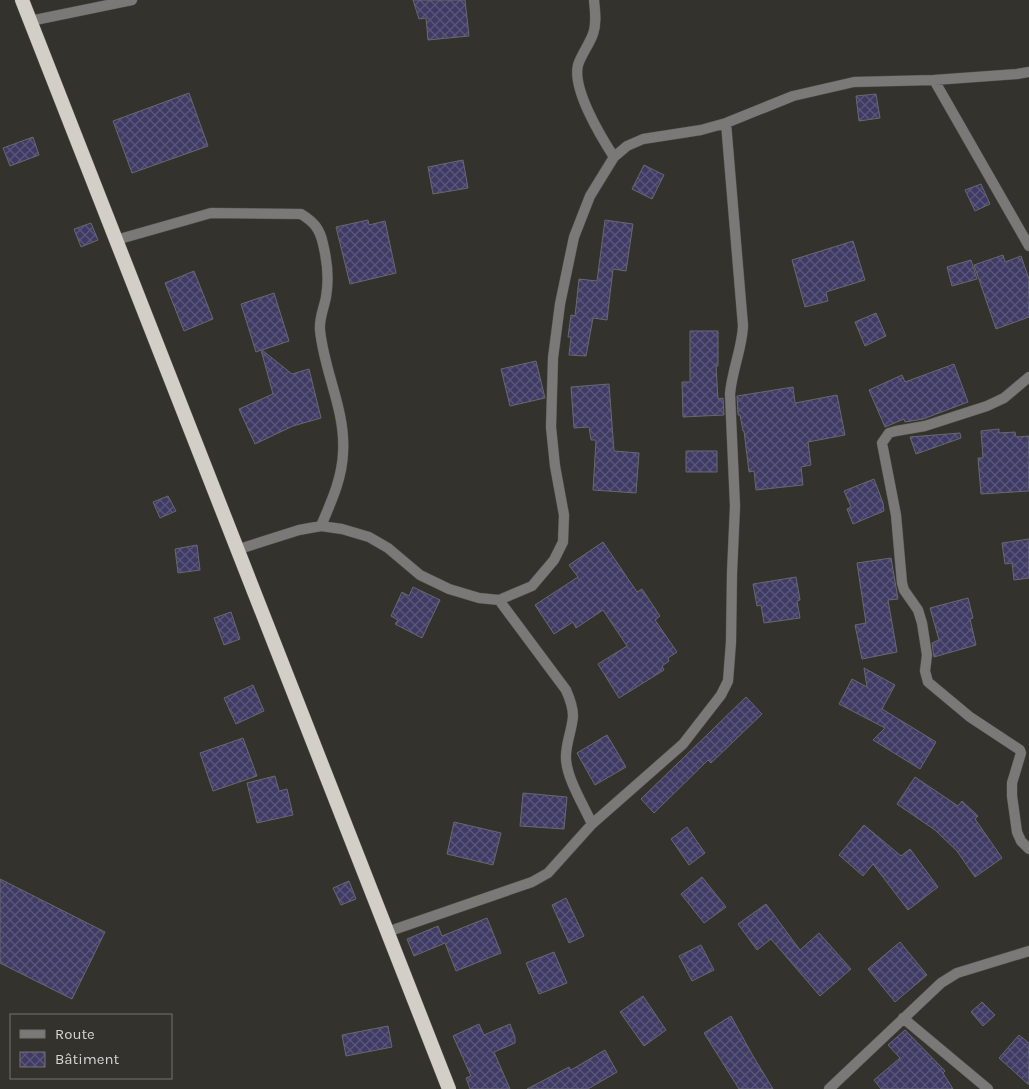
<svg xmlns="http://www.w3.org/2000/svg" width="1029" height="1089" viewBox="0 0 1029 1089" font-family="Karla,sans-serif">
  <defs>
    <pattern id="building-cross-hatch" width="8" height="8" patternUnits="userSpaceOnUse" patternTransform="scale(1.25)"><rect width="8" height="8" fill="#403b65"/><path d="M0 0l8 8M0 8l8-8" fill="none" stroke="#5b567a"/></pattern>
  </defs>
  <rect width="100%" height="100%" fill="#33322c"/>
  <!-- building -->
  <path fill="url(#building-cross-hatch)" stroke="#68686e" d="M 413,0 L 465,0 L 469,36 L 428,40 L 426,18 L 419,19 Z
    M 189,93 L 208,146 L 132,173 L 113,121 Z
    M 876,94 L 880,118 L 859,121 L 856,96 Z
    M 33,137 L 39,155 L 10,166 L 3,148 Z
    M 463,160 L 468,188 L 433,194 L 428,167 Z
    M 644,165 L 664,175 L 652,199 L 632,189 Z
    M 981,184 L 990,204 L 975,211 L 965,190 Z
    M 368,220 L 369,225 L 385,221 L 396,273 L 350,284 L 336,227 Z
    M 605,220 L 633,224 L 626,271 L 613,269 L 607,320 L 593,318 L 586,356 L 569,355 L 571,337 L 568,337 L 571,315 L 575,316 L 579,279 L 597,281 Z
    M 91,223 L 98,240 L 81,247 L 74,229 Z
    M 853,241 L 865,280 L 826,292 L 828,301 L 805,307 L 792,260 Z
    M 1003,255 L 1005,262 L 1021,256 L 1029,279 L 1029,317 L 996,329 L 974,265 Z
    M 971,260 L 977,279 L 952,286 L 947,267 Z
    M 194,271 L 213,319 L 184,331 L 165,283 Z
    M 274,293 L 289,341 L 262,350 L 292,374 L 309,369 L 321,418 L 293,426 L 255,444 L 239,409 L 273,394 L 261,350 L 256,352 L 241,304 Z
    M 876,313 L 886,336 L 865,346 L 855,322 Z
    M 690,331 L 718,331 L 718,366 L 716,366 L 718,399 L 723,398 L 724,415 L 683,417 L 682,382 L 690,382 Z
    M 536,361 L 545,398 L 510,406 L 501,369 Z
    M 954,364 L 968,402 L 923,419 L 905,422 L 904,419 L 885,427 L 869,390 L 902,375 L 905,382 Z
    M 609,384 L 614,451 L 639,453 L 636,493 L 593,490 L 596,440 L 591,440 L 589,427 L 574,428 L 571,387 Z
    M 793,387 L 795,403 L 837,395 L 845,435 L 808,442 L 811,465 L 801,467 L 803,485 L 756,490 L 754,471 L 749,472 L 744,431 L 743,431 L 740,415 L 738,415 L 737,396 Z
    M 999,429 L 999,433 L 1015,432 L 1016,437 L 1029,436 L 1029,491 L 981,494 L 978,458 L 983,458 L 981,431 Z
    M 960,433 L 961,438 L 916,454 L 910,437 Z
    M 686,451 L 717,451 L 717,472 L 686,472 Z
    M 874,479 L 883,503 L 884,511 L 853,524 L 847,509 L 851,507 L 844,491 Z
    M 168,496 L 176,511 L 160,518 L 153,502 Z
    M 1029,539 L 1029,578 L 1014,580 L 1012,563 L 1005,564 L 1002,543 Z
    M 603,542 L 637,592 L 642,589 L 660,616 L 655,620 L 677,652 L 668,658 L 669,661 L 662,666 L 664,670 L 619,698 L 598,664 L 627,646 L 603,610 L 576,628 L 573,622 L 554,634 L 535,605 L 578,577 L 569,565 Z
    M 197,545 L 200,570 L 178,573 L 175,549 Z
    M 891,558 L 898,599 L 888,600 L 897,652 L 862,659 L 855,625 L 866,623 L 857,563 Z
    M 796,577 L 800,600 L 797,601 L 800,618 L 764,623 L 761,605 L 757,606 L 753,584 Z
    M 413,587 L 440,600 L 422,638 L 395,624 L 398,620 L 391,616 L 402,592 L 409,596 Z
    M 968,598 L 973,618 L 970,619 L 976,645 L 934,657 L 932,643 L 939,640 L 930,608 Z
    M 231,612 L 240,639 L 224,645 L 214,618 Z
    M 864,668 L 895,685 L 882,709 L 936,742 L 920,769 L 873,740 L 885,728 L 839,704 L 852,679 L 867,687 Z
    M 253,685 L 264,711 L 236,724 L 224,698 Z
    M 746,697 L 762,714 L 711,763 L 708,760 L 654,813 L 641,799 Z
    M 607,735 L 626,767 L 595,785 L 577,753 Z
    M 243,738 L 257,776 L 213,791 L 200,753 Z
    M 275,776 L 279,791 L 287,789 L 293,815 L 257,823 L 247,783 Z
    M 915,777 L 958,806 L 962,801 L 978,816 L 975,819 L 1002,858 L 975,877 L 957,851 L 935,830 L 897,804 Z
    M 523,793 L 567,797 L 564,829 L 520,826 Z
    M 454,822 L 501,833 L 493,865 L 447,854 Z
    M 864,825 L 901,856 L 910,849 L 938,887 L 908,910 L 873,864 L 863,876 L 839,855 Z
    M 687,827 L 705,853 L 689,865 L 671,839 Z
    M 702,877 L 726,907 L 704,923 L 681,894 Z
    M 0,879 L 105,932 L 72,999 L 0,963 Z
    M 349,881 L 356,899 L 341,905 L 333,888 Z
    M 566,898 L 584,936 L 569,943 L 552,905 Z
    M 766,904 L 800,950 L 819,933 L 851,969 L 820,996 L 771,939 L 757,950 L 738,924 Z
    M 487,918 L 501,953 L 456,971 L 445,943 L 414,956 L 407,939 L 438,926 L 442,936 Z
    M 900,942 L 927,975 L 895,1002 L 868,969 Z
    M 701,945 L 714,970 L 692,981 L 679,956 Z
    M 554,952 L 567,983 L 539,994 L 526,963 Z
    M 643,996 L 666,1030 L 644,1046 L 620,1012 Z
    M 982,1002 L 995,1015 L 983,1026 L 971,1012 Z
    M 731,1016 L 753,1056 L 773,1089 L 739,1089 L 704,1033 Z
    M 479,1024 L 484,1035 L 510,1024 L 515,1037 L 515,1043 L 494,1052 L 510,1089 L 470,1089 L 466,1078 L 471,1076 L 453,1036 Z
    M 388,1026 L 392,1047 L 346,1056 L 342,1035 Z
    M 905,1030 L 945,1071 L 943,1073 L 953,1089 L 881,1089 L 874,1080 L 900,1058 L 888,1045 Z
    M 1019,1035 L 1029,1043 L 1029,1085 L 999,1058 Z
    M 605,1050 L 617,1072 L 588,1089 L 527,1089 L 569,1067 L 571,1070 Z"/>
  <g fill="none" stroke-linecap="round" stroke-linejoin="round">
    <defs>
      <path id="minor" d="M 594,0 C 595,11 597,23 593,34 C 589,45 581,55 578,65 C 572,89 601,137 614,157
        M 30,21 L 132,0
        M 934,80 L 1029,246
        M 116,240 L 211,213 L 301,214 C 314,222 320,229 323,244 C 327,260 329,280 326,297 C 324,308 319,318 320,330 C 324,372 346,411 343,453 C 342,479 331,502 321,526
        M 1029,377 L 1004,398 L 987,406 L 925,426 L 896,431 L 889,433 L 882,443 L 896,515 L 902,583 L 904,590 L 918,610 L 922,623 L 927,655 L 925,671 L 928,682 L 970,717 L 1020,750 L 1021,753 L 1012,783 L 1012,796 L 1017,832 L 1021,841 L 1029,849
        M 236,550 L 299,530 L 321,526 L 342,529 L 369,537 L 388,548 L 420,575 L 449,589 L 479,598 L 499,600 L 532,586 L 554,560 L 563,542 L 564,515 L 555,466 L 551,427 L 553,358 L 560,304 L 574,237 L 590,196 L 614,157 L 627,146 L 643,139 L 701,130 L 726,123 L 793,96 L 854,82 L 934,80 L 1017,74 L 1029,72
        M 499,600 L 566,690 C 570,699 573,707 573,716 C 572,731 565,745 566,759 C 567,779 584,806 592,824
        M 387,932 L 532,882 L 548,873 L 592,824 L 683,744 L 721,695 L 728,681 L 731,642 L 732,573 L 735,506 L 730,394 C 732,370 742,349 743,326 L 726,123
        M 903,1018 L 988,1089
        M 829,1089 L 941,983 L 957,973 L 1029,951"/>
      <path id="trunk" d="M 22,0 L 449,1089"/>
    </defs>
    <!-- minor casing -->
    <use href="#minor" stroke="#504f4a" stroke-width="11"/>
    <!-- trunk casing -->
    <use href="#trunk" stroke="#504f4a" stroke-width="15"/>
    <!-- minor -->
    <use href="#minor" stroke="#7b7977" stroke-width="10"/>
    <!-- trunk -->
    <use href="#trunk" stroke="#d4cec8" stroke-width="14"/>
  </g>
  <!-- legend -->
  <rect x="10" y="1014" width="162" height="65" fill="#33322c" stroke="#74736e"/>
  <rect x="20" y="1030" width="25" height="8" fill="#7b7977" stroke="#74736e"/>
  <text x="55" y="1039" font-size="15" fill="#d6d5d2">Route</text>
  <rect x="20" y="1052" width="25" height="15" fill="url(#building-cross-hatch)" stroke="#74736e"/>
  <text x="55" y="1064" font-size="15" fill="#d6d5d2">Bâtiment</text>
</svg>
